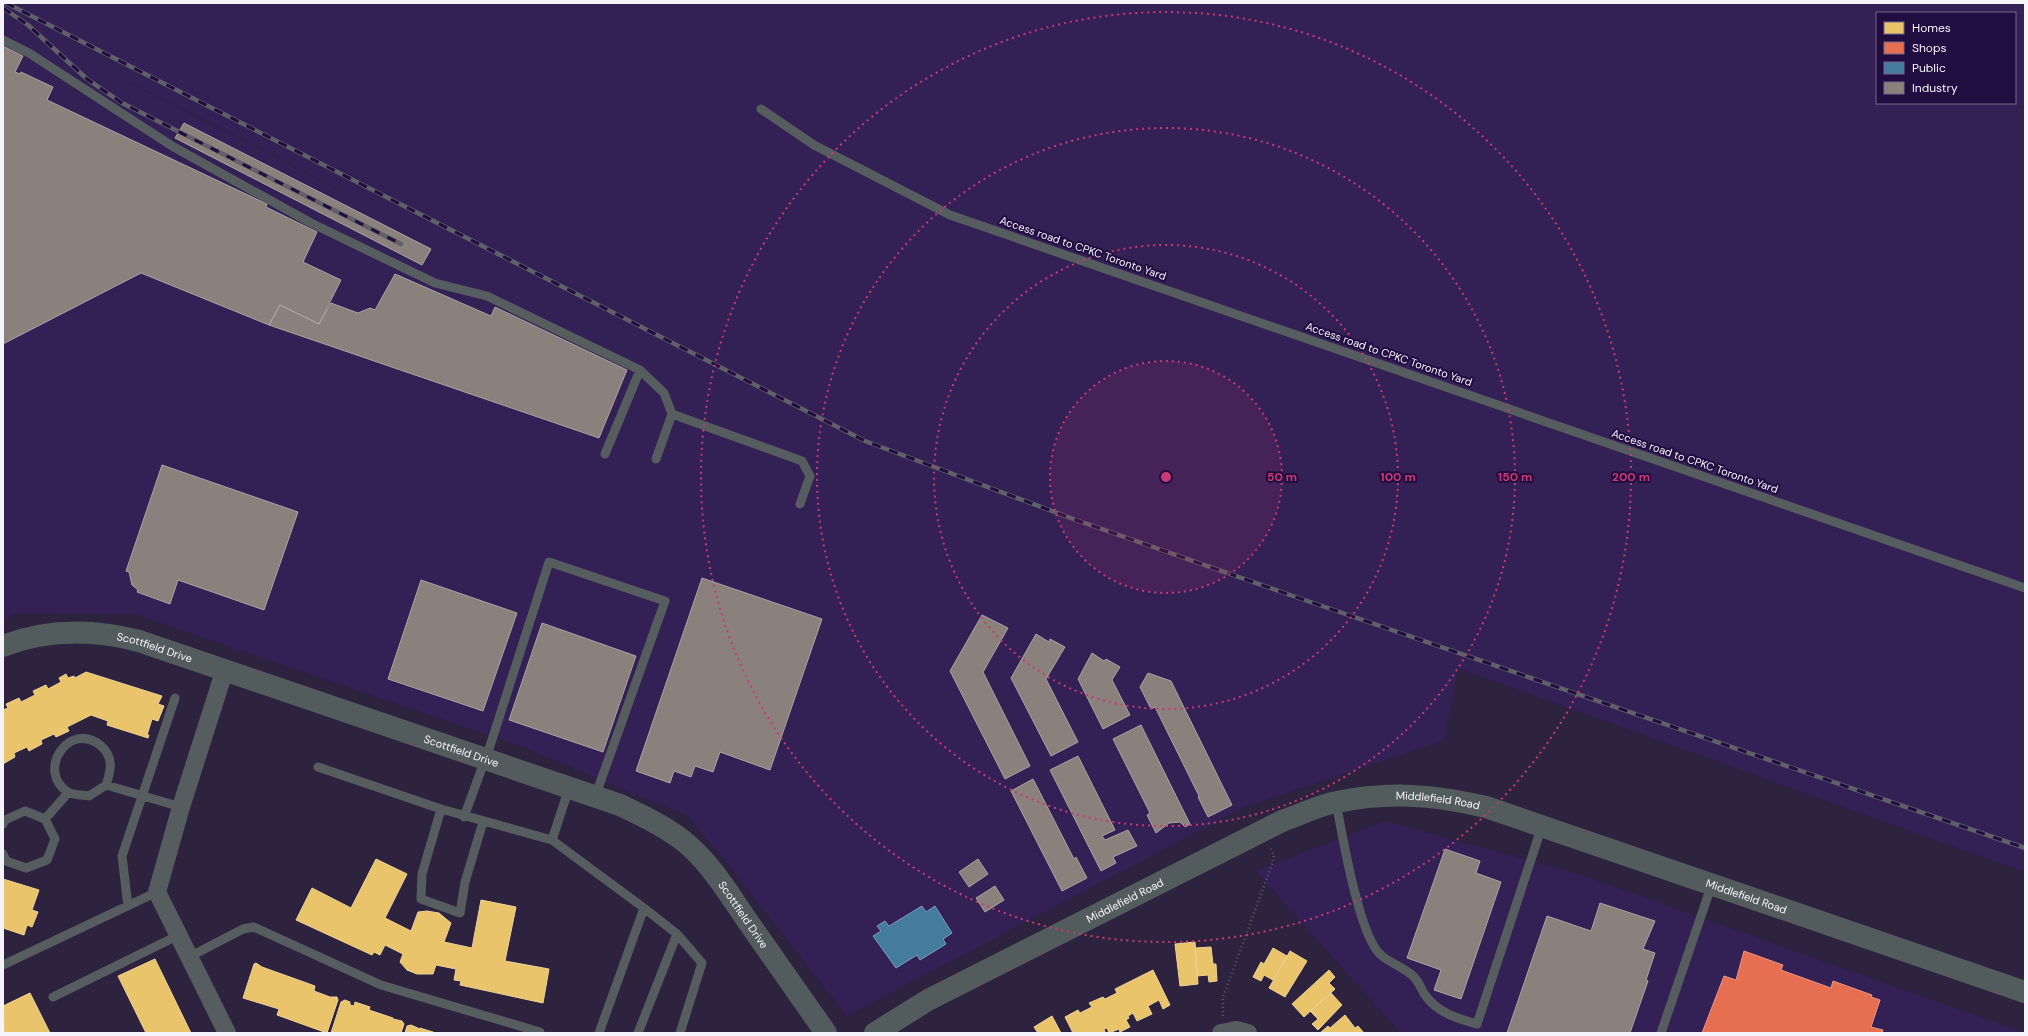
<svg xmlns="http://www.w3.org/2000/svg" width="2028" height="1036" viewBox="0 0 2028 1036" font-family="'DM Sans',sans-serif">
  <rect width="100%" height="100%" fill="#2e233f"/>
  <!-- built -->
  <path fill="#332055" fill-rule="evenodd" d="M 3,3 L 2025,3 L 2025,872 L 1458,668 L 1444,740 L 1242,808 L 847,1016 L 734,872 L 688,816 L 521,746 L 135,614 L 17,613 L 3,620 ZM 1877,13 L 2015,13 L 2015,103 L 1877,103 ZM 67,51 L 207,121 L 396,218 L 395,218 Z
    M 1385,821 L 1578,874 L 2025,1033 L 1401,1033 L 1256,871 Z"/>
  <!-- homes -->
  <path fill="#e9c46a" stroke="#edd296" d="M 86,672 L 162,696 L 158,704 L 164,706 L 158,721 L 152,719 L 147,735 L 149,735 L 148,738 L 107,725 L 108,721 L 91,715 L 67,727 L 69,731 L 56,737 L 54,734 L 41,740 L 42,744 L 29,751 L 27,747 L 14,753 L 15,757 L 3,764 L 3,710 L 8,708 L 6,704 L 19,698 L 21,702 L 35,695 L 33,691 L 46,685 L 48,689 L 61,682 L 59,678 L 66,674 L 68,678 L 74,676 L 75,678 Z
    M 376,859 L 407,874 L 385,918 L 411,931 L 418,912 L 427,911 L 439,913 L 451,923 L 444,942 L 472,948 L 481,900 L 516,907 L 505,961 L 549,969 L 543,1003 L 460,985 L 461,981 L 454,980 L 456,969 L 436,965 L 433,974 L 417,974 L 407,970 L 400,962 L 403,954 L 385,945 L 380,955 L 374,952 L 372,955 L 296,920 L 312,888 L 351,908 Z
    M 3,879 L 39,890 L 32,910 L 38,912 L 32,927 L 27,925 L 24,935 L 3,928 Z
    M 1195,942 L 1198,984 L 1180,986 L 1175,944 Z
    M 1211,947 L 1213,964 L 1216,964 L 1217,981 L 1209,982 L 1208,975 L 1197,976 L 1195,948 Z
    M 1273,948 L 1287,956 L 1273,980 L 1264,975 L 1261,981 L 1253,977 L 1261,962 L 1264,964 Z
    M 1290,951 L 1307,961 L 1285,997 L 1269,988 Z
    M 155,959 L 191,1033 L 146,1033 L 118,976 Z
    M 256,963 L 262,967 L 315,986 L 314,991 L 330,997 L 337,997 L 338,1000 L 327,1033 L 277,1015 L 279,1009 L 243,998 L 254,964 Z
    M 1153,970 L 1170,1005 L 1163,1009 L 1159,1000 L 1148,1006 L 1152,1014 L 1137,1021 L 1133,1013 L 1128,1016 L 1129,1018 L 1126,1020 L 1130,1027 L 1120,1032 L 1119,1029 L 1109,1033 L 1107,1028 L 1104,1029 L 1105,1032 L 1103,1033 L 1073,1033 L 1065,1017 L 1078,1010 L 1080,1013 L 1092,1007 L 1089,1003 L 1103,997 L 1105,999 L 1117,993 L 1115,989 Z
    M 1329,970 L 1335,977 L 1329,983 L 1335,989 L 1304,1017 L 1292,1004 Z
    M 30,993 L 50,1033 L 4,1033 L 3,1006 Z
    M 1331,993 L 1342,1005 L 1318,1030 L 1312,1024 L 1318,1019 L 1310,1011 Z
    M 345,1000 L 350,1002 L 350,1005 L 354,1006 L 355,1002 L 370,1007 L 369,1010 L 393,1018 L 393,1019 L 402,1021 L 404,1024 L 401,1033 L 331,1033 L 341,1002 Z
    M 1345,1015 L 1355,1028 L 1358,1026 L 1364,1033 L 1320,1033 L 1328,1026 L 1330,1028 Z
    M 1052,1016 L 1061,1033 L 1038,1033 L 1034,1027 Z
    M 411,1025 L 420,1029 L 420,1028 L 436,1033 L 405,1033 L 407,1026 Z"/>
  <!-- shops -->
  <path fill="#e76f51" stroke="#eb9784" d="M 1744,951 L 1783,965 L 1781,970 L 1831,988 L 1833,981 L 1872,995 L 1871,997 L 1880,1000 L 1871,1027 L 1883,1030 L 1882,1033 L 1702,1033 L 1724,976 L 1736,980 Z"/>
  <!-- public -->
  <path fill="#457b9d" stroke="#7a9fb9" d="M 922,906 L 926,912 L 935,906 L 952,933 L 943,939 L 946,944 L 920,960 L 917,955 L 896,968 L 873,936 L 881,931 L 877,926 L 885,921 L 889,926 Z"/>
  <!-- industry -->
  <path fill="#8a817c" stroke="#aaa4a2" d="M 3,46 L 23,56 L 15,72 L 20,74 L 21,72 L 53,87 L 47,100 L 267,204 L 266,207 L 317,232 L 303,262 L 341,280 L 319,324 L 280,305 L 269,325 L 141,273 L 3,344 Z
    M 184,123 L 431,249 L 422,265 L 175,138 Z
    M 395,274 L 491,316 L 495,307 L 627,370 L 599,438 L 269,325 L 280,305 L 319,324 L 331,303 L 358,313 L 370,308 L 375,310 Z
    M 162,465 L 298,512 L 264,610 L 178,580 L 170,604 L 137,592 L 138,590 L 132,585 L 129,572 L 126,571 Z
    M 702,578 L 822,619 L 770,770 L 720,752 L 713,772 L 695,766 L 691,777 L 674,771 L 670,783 L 636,771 Z
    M 421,580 L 517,613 L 483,711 L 388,679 Z
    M 982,615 L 1008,628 L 983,672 L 1030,766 L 1005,779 L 950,671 Z
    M 542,623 L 636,656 L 603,752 L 509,720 Z
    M 1036,634 L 1049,642 L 1050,639 L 1065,647 L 1046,679 L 1078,742 L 1051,756 L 1011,678 Z
    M 1092,653 L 1104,661 L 1106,659 L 1120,667 L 1112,680 L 1130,715 L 1103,729 L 1078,679 Z
    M 1148,673 L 1171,681 L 1232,805 L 1208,817 L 1198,797 L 1199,796 L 1155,707 L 1151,709 L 1140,687 Z
    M 1141,725 L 1190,824 L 1185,827 L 1180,822 L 1169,823 L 1156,833 L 1147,815 L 1150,813 L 1113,739 Z
    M 1078,756 L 1115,830 L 1102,836 L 1105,840 L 1128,830 L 1137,846 L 1113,857 L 1116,863 L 1101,871 L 1050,770 Z
    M 1033,779 L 1074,859 L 1076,857 L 1087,878 L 1062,891 L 1011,791 Z
    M 1445,849 L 1480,861 L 1476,873 L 1501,882 L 1461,999 L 1434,990 L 1441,970 L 1407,958 Z
    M 978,859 L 988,874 L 969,887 L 959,872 Z
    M 995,886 L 1004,900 L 985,912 L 976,898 Z
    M 1600,903 L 1655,921 L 1643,949 L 1655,953 L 1646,980 L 1648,981 L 1630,1033 L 1507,1033 L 1547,916 L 1591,931 Z"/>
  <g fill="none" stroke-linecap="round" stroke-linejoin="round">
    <!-- path -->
    <path stroke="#55585e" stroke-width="2.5" stroke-dasharray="1 3" stroke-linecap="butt" d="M 1223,1016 L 1223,997 L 1272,864 L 1274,855 L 1270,847"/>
    <!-- lane -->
    <path stroke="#555d5e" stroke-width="9" d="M 3,40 L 29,53 L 172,146 L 311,223 L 435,283 L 487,296 L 640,370 L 664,393 L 672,414 L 656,459
      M 761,109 L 814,145 L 950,215 L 2025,588
      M 672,414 L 802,461 L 810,476 L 800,504
      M 605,454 L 640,370
      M 318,767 L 441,809 L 552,840 L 569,788
      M 106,785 C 111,771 114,757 101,746 C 70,719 35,771 68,792 C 72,795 83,795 89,796 L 106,785 L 181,807
      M 1336,802 C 1342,833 1359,937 1381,955 C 1391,964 1404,967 1414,977 C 1419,982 1421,989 1425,995 C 1438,1013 1456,1018 1477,1024 L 1542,826
      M 441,809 L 422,874 L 421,899 L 460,913 L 465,882 L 483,822
      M 464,817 L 490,746 L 549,562 L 665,601 L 595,797
      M 45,819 L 68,793
      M 3,824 L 5,820 L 25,811 L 45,819 L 55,839 L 47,860 L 26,868 L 6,861 L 3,854
      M 552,840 L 644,908 L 599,1033
      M 128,906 L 122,856 L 175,698
      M 644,908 L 677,934
      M 189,957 L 243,929 L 254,927 L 381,985 L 540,1032
      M 3,965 L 157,892
      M 53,997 L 179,935
      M 638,1033 L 677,934 L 702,963 L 680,1033
      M 1661,1033 L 1712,884"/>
    <!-- street -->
    <path stroke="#555d5e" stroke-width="18" d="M 225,669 L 181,807 L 157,892 L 227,1033
      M 1221,1033 L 1236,1030 L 1248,1033"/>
    <!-- secondary -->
    <g stroke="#525c5d" stroke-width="22">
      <path id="s1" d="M 3,646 C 47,629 93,629 139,641 L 620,805 C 641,815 662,825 681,839 C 710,861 730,896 751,926 C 776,962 801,997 826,1033"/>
      <path id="s2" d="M 875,1033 L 928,1000 L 1282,821 C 1300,815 1319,805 1337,802 C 1389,791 1435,795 1486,807 L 2025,992"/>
    </g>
    <defs>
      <path id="rail" d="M 6,3 L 865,441 L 1076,520 L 1293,596 L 2025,848
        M 3,8 L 28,25 L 87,79 L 122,103 L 401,244"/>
    </defs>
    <!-- rail casing -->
    <use href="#rail" stroke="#5e6167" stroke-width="4.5"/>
    <!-- rail -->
    <use href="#rail" stroke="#210d3f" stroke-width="3" stroke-dasharray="9" stroke-linecap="butt"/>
  </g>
  <!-- distance rings -->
  <circle cx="1166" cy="477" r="116" fill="#ca3973" fill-opacity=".12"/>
  <g fill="none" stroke="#ca3973" stroke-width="2" stroke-dasharray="2 4">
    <circle cx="1166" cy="477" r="116"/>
    <circle cx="1166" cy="477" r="232"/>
    <circle cx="1166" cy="477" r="349"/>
    <circle cx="1166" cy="477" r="465"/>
  </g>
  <g text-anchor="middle" stroke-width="4" stroke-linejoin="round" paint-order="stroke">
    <!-- street labels -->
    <g font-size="11" fill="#f5f4fb" stroke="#210d3f">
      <text transform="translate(1083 248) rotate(19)" y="4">Access road to CPKC Toronto Yard</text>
      <text transform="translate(1389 354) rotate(19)" y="4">Access road to CPKC Toronto Yard</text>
      <text transform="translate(1695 461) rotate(19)" y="4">Access road to CPKC Toronto Yard</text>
      <text dy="4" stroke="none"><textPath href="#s1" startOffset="155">Scottfield Drive</textPath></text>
      <text dy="4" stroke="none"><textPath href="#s1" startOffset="479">Scottfield Drive</textPath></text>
      <text dy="4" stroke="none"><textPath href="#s2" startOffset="619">Middlefield Road</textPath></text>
      <text dy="4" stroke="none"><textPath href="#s2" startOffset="943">Middlefield Road</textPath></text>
      <text dy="4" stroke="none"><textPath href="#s2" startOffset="283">Middlefield Road</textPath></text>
      <text dy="4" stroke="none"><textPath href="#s1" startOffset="815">Scottfield Drive</textPath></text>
    </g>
  </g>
  <circle cx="1166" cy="477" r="6" fill="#ca3973" stroke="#210d3f" stroke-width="2"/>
  <g font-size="12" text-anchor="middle" font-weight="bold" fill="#ca3973" stroke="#210d3f" stroke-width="4" stroke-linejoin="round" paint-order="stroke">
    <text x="1282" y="481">50 m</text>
    <text x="1398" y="481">100 m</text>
    <text x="1515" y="481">150 m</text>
    <text x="1631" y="481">200 m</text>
  </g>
  <!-- border -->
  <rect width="2028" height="1036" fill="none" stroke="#f5f4fb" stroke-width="8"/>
  <!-- legend -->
  <rect x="1876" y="12" width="140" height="92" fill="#210d3f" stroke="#76698a"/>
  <rect x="1884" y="22" width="20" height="12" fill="#e9c46a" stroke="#76698a"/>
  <text x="1912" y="32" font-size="12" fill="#f5f4fb">Homes</text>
  <rect x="1884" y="42" width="20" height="12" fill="#e76f51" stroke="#76698a"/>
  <text x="1912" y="52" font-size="12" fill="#f5f4fb">Shops</text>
  <rect x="1884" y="62" width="20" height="12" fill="#457b9d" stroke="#76698a"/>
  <text x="1912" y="72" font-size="12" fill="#f5f4fb">Public</text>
  <rect x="1884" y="82" width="20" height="12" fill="#8a817c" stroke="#76698a"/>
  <text x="1912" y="92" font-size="12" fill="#f5f4fb">Industry</text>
</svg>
